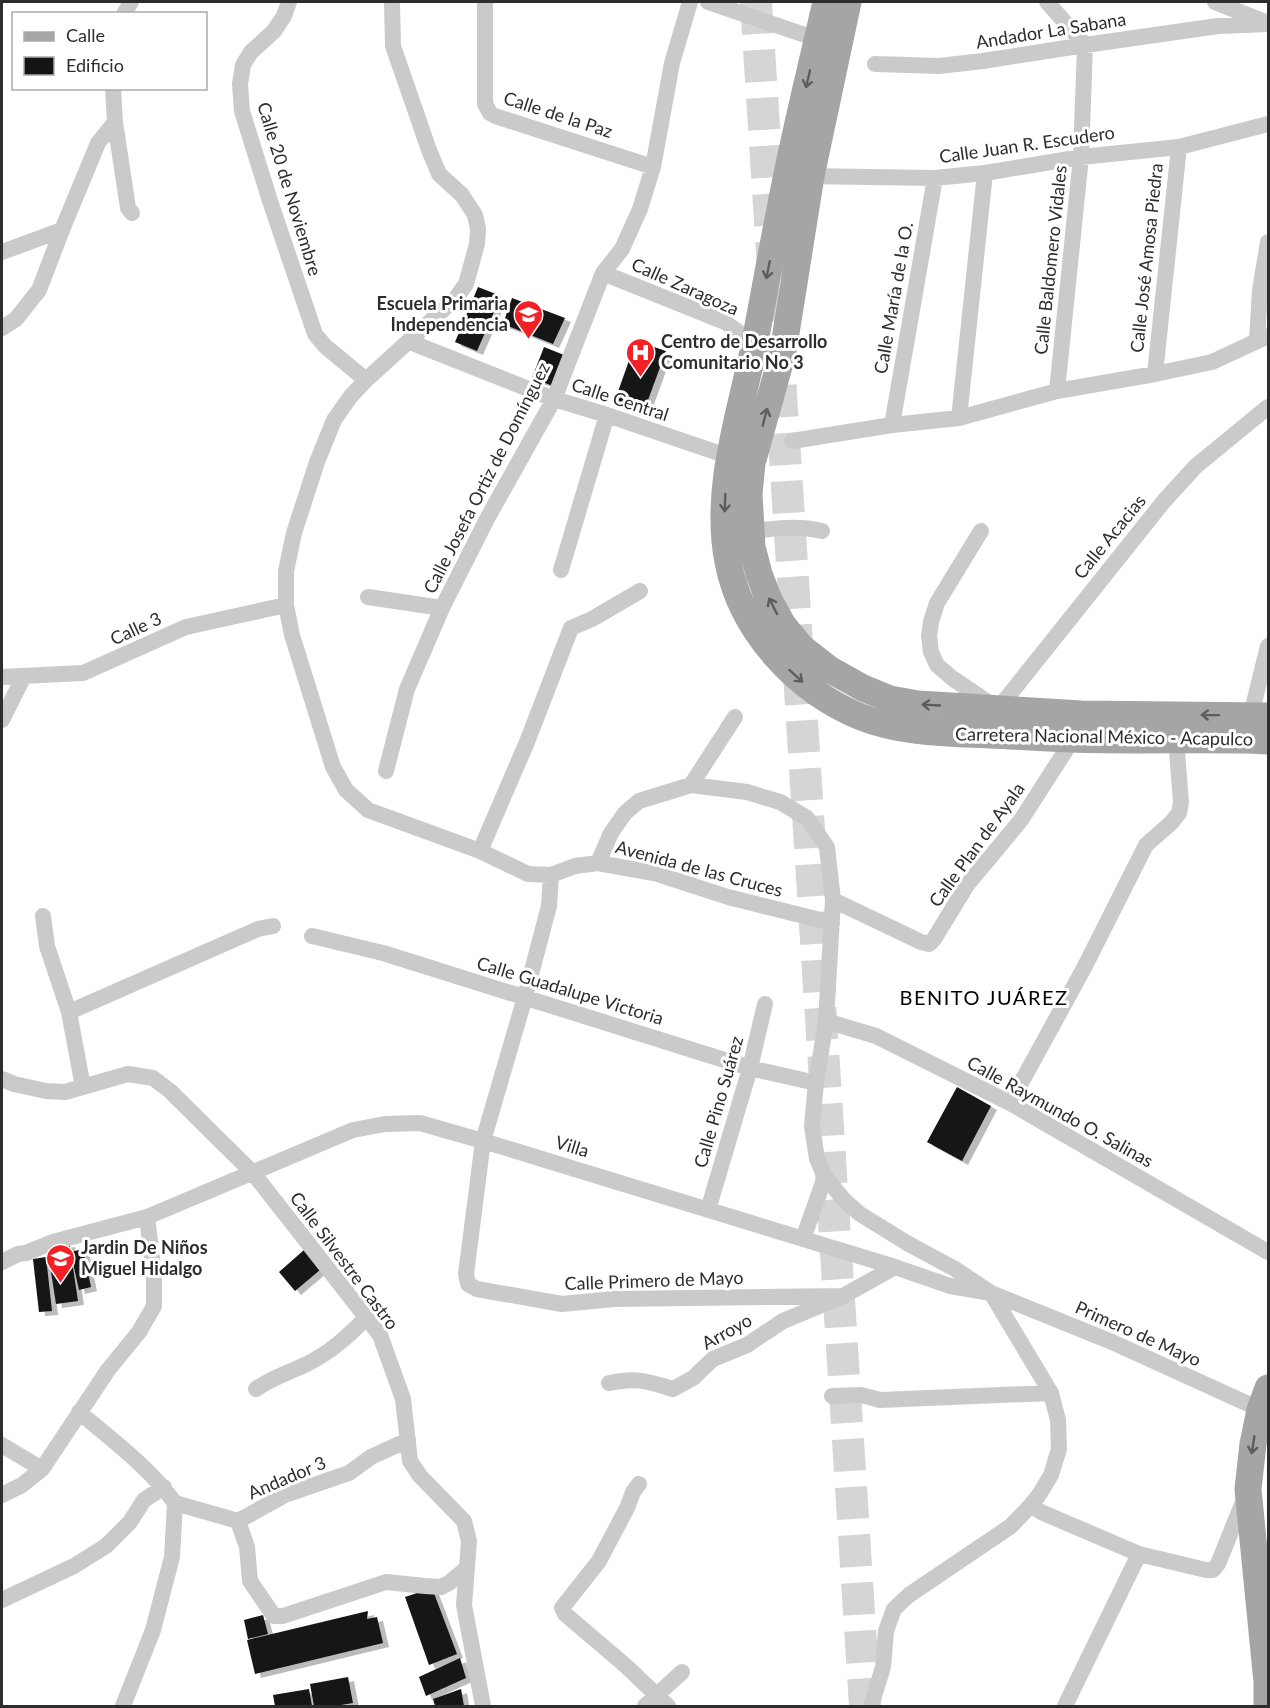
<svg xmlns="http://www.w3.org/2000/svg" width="1270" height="1708" viewBox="0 0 1270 1708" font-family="Lato,sans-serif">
  <defs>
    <filter id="shadow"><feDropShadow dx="6" dy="4" stdDeviation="0" flood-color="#0004"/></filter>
  </defs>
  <rect width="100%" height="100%" fill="#fff"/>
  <!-- building -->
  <path fill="#141414" filter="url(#shadow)" d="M 478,287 L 501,296 L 477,351 L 455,342 Z
    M 512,298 L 565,318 L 553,344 L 503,324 Z
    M 636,341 L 666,351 L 644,411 L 615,400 Z
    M 544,347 L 564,355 L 553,386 L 532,378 Z
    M 957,1087 L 991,1106 L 962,1161 L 927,1142 Z
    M 69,1243 L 71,1252 L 83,1249 L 91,1287 L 79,1290 L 71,1254 L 78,1301 L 56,1304 L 47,1246 Z
    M 304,1250 L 320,1270 L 295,1291 L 279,1272 Z
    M 46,1257 L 52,1311 L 39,1312 L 33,1259 Z
    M 432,1588 L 457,1654 L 429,1665 L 405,1597 Z
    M 368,1611 L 367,1619 L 377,1617 L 383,1643 L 255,1674 L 247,1640 Z
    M 263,1615 L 268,1634 L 248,1639 L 244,1620 Z
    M 460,1658 L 466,1678 L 426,1696 L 419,1677 Z
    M 348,1677 L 353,1703 L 335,1706 L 314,1706 L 310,1684 Z
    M 309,1689 L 312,1706 L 275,1706 L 273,1695 Z
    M 461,1689 L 464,1706 L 435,1706 L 433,1699 Z"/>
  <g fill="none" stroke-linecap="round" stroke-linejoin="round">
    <!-- highway-tunnel -->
    <path stroke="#d5d5d5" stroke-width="32" stroke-dasharray="32 16" stroke-linecap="butt" d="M 756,2 L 865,1706"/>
    <!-- street -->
    <path stroke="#cacaca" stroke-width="16" d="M 289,2 L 284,16 L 274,31 L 251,52 L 243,65 L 240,84 L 242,111 L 270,201 L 315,334 L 325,346 L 366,380
      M 392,2 L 393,46 L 429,150 L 439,174 L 462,195 L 475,215 L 478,229 L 477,244 L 466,284 L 456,298 L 366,380 L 351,396 L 334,420 L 317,462 L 294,533 L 286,571 L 286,605 L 292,635 L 333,767 L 346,790 L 368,810 L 480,851 L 528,874 L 551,875 L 575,866 L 598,863 L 654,873 L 728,897 L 832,923
      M 485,2 L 485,104 L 490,113 L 495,116 L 653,167
      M 708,2 L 817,39
      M 1047,2 L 1085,45 L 1081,157 L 1057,391
      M 1215,2 L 1265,22
      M 124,14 L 131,2
      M 875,64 L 939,66 L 983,61 L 1085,45 L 1218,26 L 1268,24
      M 113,88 L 115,122 L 128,208 L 132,213
      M 803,176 L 935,178 L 985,173 L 1081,157 L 1179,147 L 1268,124
      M 2,252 L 62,230
      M 603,273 L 725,322 L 754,344 L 783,352
      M 2,328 L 16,319 L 39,290 L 62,230 L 98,143 L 115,122
      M 1257,340 L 1260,290 L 1268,242
      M 410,342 L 554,399 L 607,415 L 736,459
      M 1155,374 L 1179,147
      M 959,418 L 985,173
      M 892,425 L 935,178
      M 792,441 L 892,425 L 959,418 L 1057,391 L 1155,374 L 1212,362 L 1268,336
      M 750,531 C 775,529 797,525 822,531
      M 981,531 L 937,603 L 931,622 L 929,636 L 931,652 L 937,665 L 952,678 L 998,709 L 1164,501 L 1196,466 L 1268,407
      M 561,570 L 607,415
      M 368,597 L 442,608
      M 2,677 L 83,673 L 186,627 L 286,605
      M 1251,715 L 1268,646
      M 2,720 L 24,676
      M 386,771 L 407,689 L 442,608 L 488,517 L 554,399 L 603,273 L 622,249 L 640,209 L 653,167 L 672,63 L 690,2
      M 691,785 L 735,717
      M 480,851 L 527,742 L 571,628 L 592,619 L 640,591
      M 598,863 L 611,833 L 625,813 L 639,801 L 691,785 L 747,792 L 780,802 L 807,818 L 827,847 L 833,900 L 826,1021 L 816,1083 L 812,1126 L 817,1159 L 825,1177 L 845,1201 L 860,1214 L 907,1243 L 955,1269 L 991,1293 L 1051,1393 L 1058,1420 L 1059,1449 L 1051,1475 L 1039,1495 L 1031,1505 L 1011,1526 L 909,1595 L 894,1609 L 886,1631 L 883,1667 L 871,1706
      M 551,875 L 549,906 L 525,997 L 483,1141 L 466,1274 L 468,1284 L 477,1289 L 562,1304 L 614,1299 L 843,1296
      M 833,900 L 921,942 L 929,944 L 934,939 L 967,885 L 1021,820 L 1073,739
      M 43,916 L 47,946 L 69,1012 L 83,1087
      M 312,936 L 383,953 L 750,1068 L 816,1083
      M 69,1012 L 258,929 L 273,926
      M 826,1021 L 876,1036 L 1010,1103 L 1268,1252
      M 2,1079 L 14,1084 L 46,1091 L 65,1092 L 128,1074 L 153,1078 L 170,1091 L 253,1173 L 380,1335 L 403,1399 L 410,1461 L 420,1476 L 464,1521 L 469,1541 L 464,1605 L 483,1706
      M 1010,1103 L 1084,968 L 1146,845 L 1171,823 L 1179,813 L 1181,802 L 1176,739
      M 708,1210 L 750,1068 L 765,1004
      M 803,1239 L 825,1177
      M 2,1262 L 18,1254 L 26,1253 L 53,1242 L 147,1217 L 353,1130 L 385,1124 L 420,1123 L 483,1141 L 895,1267 L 950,1286 L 991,1293 L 1112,1342 L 1268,1413
      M 609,1383 C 636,1377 647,1381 673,1389 L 693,1378 L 713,1359 L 747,1345 L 783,1321 L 843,1296 L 895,1267
      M 256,1389 C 271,1378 290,1372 307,1364 C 332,1351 346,1338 366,1318
      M 832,1396 L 861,1395 L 880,1400 L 1051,1393
      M 79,1412 C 112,1440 149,1467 175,1503 L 172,1557 L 153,1630 L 123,1706
      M 2,1445 L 42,1469
      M 639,1484 L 633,1492 L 627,1508 L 599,1561 L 562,1608 L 565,1614 L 626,1666 L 668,1706
      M 2,1495 L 22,1485 L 42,1469 L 108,1370 L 139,1332 L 154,1306 L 154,1274 L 147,1217
      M 175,1503 L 238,1521 L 285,1495 L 349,1473 L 371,1457 L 408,1440
      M 1031,1505 L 1041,1512 L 1139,1554 L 1206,1570 L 1213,1570 L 1218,1564 L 1245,1497
      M 238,1521 L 247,1547 L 250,1581 L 274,1616 L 283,1616 L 386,1582 L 425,1586 L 441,1587 L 449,1583 L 467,1568
      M 2,1600 L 74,1566 L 106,1546 L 130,1522 L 144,1500 L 164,1487
      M 645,1706 L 682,1672
      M 1065,1706 L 1139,1554"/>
    <!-- primary -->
    <path stroke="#a5a5a5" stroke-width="27" d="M 826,2 C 813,59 799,116 787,174 C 775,232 765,290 754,347 C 739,417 714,491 728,562 C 741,631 797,691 861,717 C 901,733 947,733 989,735 C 1016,736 1044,738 1071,739 C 1130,741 1189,739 1248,740 L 1268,741
      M 848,2 L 811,176 L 783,352 L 752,463 L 749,494 L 752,547 L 759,574 L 769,600 L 783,625 L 802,648 L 829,669 L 863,688 L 890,699 L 918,704 L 1081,714 L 1268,716
      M 1267,1706 L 1267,1682 L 1248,1489 L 1253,1444 L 1260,1410 L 1268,1388"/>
  </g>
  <!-- one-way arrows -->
  <defs><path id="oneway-shaft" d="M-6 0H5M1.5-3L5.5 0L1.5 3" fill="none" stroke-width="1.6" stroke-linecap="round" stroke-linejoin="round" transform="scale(1.5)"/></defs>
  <g stroke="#5d5d5d">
    <use href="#oneway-shaft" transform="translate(808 79) rotate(103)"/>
    <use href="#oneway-shaft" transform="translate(768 270) rotate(101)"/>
    <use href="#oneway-shaft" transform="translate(765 417) rotate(-75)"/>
    <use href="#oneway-shaft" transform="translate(725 503) rotate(92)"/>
    <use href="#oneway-shaft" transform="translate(773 606) rotate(-117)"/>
    <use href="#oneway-shaft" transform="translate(796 676) rotate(42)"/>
    <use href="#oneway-shaft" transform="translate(931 705) rotate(-177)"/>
    <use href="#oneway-shaft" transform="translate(1210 715) rotate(-179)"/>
    <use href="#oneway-shaft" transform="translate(1253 1445) rotate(99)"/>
  </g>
  <!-- icons -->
  <defs>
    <symbol id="school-pin" viewBox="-11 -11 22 30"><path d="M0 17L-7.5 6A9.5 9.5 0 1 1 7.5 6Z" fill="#f22126" stroke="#fff"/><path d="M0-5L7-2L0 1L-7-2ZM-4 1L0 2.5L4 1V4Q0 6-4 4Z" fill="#fff"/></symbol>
    <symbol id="hospital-pin" viewBox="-11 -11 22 30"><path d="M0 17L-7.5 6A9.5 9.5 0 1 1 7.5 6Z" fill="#f22126" stroke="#fff"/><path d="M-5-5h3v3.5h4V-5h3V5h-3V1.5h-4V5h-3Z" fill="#fff"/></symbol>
  </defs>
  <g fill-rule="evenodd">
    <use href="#school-pin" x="512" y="298" width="33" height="45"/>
    <use href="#hospital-pin" x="624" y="336" width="33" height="45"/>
    <use href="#school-pin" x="44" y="1242" width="33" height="45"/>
  </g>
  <g text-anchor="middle" stroke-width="6" stroke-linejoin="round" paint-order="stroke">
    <!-- street labels -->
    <g font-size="18" fill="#2d2d2d" stroke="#fff">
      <text transform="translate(1051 31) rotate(-9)" y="6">Andador La Sabana</text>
      <text transform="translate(558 115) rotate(18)" y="6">Calle de la Paz</text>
      <text transform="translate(1027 145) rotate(-8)" y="6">Calle Juan R. Escudero</text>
      <text transform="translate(289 189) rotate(73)" y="6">Calle 20 de Noviembre</text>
      <text transform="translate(1147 258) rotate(-84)" y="6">Calle José Amosa Piedra</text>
      <text transform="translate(1051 260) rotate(-84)" y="6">Calle Baldomero Vidales</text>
      <text transform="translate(685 287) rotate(24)" y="6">Calle Zaragoza</text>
      <text transform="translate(894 298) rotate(-80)" y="6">Calle María de la O.</text>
      <text transform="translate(620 400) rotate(18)" y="6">Calle Central</text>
      <text transform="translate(487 478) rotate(-63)" y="6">Calle Josefa Ortiz de Domínguez</text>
      <text transform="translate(1110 537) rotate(-51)" y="6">Calle Acacias</text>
      <text transform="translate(136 629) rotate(-25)" y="6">Calle 3</text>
      <text transform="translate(1104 737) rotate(1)" y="6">Carretera Nacional México - Acapulco</text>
      <text transform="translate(977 845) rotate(-54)" y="6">Calle Plan de Ayala</text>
      <text transform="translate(699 869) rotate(15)" y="6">Avenida de las Cruces</text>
      <text transform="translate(570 991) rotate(17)" y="6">Calle Guadalupe Victoria</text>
      <text transform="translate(719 1102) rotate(-74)" y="6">Calle Pino Suárez</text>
      <text transform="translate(1060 1112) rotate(29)" y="6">Calle Raymundo O. Salinas</text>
      <text transform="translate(572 1147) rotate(17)" y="6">Villa</text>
      <text transform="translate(344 1261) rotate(53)" y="6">Calle Silvestre Castro</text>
      <text transform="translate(654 1281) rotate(-2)" y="6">Calle Primero de Mayo</text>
      <text transform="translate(727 1332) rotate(-29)" y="6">Arroyo</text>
      <text transform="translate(1138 1334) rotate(24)" y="6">Primero de Mayo</text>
      <text transform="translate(287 1478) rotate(-23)" y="6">Andador 3</text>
    </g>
    <!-- poi labels -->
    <g font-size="18" font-weight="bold" fill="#2d2d2d" stroke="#fff" text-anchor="start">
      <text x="508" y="310" text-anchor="end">Escuela Primaria<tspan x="508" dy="21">Independencia</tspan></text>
      <text x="661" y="348">Centro de Desarrollo<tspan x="661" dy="21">Comunitario No 3</tspan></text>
      <text x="81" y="1254">Jardin De Niños<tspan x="81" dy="21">Miguel Hidalgo</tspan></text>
    </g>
    <!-- neighbourhood labels -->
    <g font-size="20" letter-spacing="1.5" fill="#000" stroke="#fff">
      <text x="984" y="1005">BENITO JUÁREZ</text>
    </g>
  </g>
  <!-- border -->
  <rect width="1270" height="1708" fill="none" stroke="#2d2d2d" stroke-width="6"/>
  <!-- legend -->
  <rect x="12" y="12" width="195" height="78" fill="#ffffff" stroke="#ababab" stroke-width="1.5"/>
  <rect x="24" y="32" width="30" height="9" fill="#a5a5a5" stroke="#ababab" stroke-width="1.5"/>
  <text x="66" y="42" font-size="18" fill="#2d2d2d">Calle</text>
  <rect x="24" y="57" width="30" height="18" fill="#141414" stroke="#ababab" stroke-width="1.5"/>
  <text x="66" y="72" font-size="18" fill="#2d2d2d">Edificio</text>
</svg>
